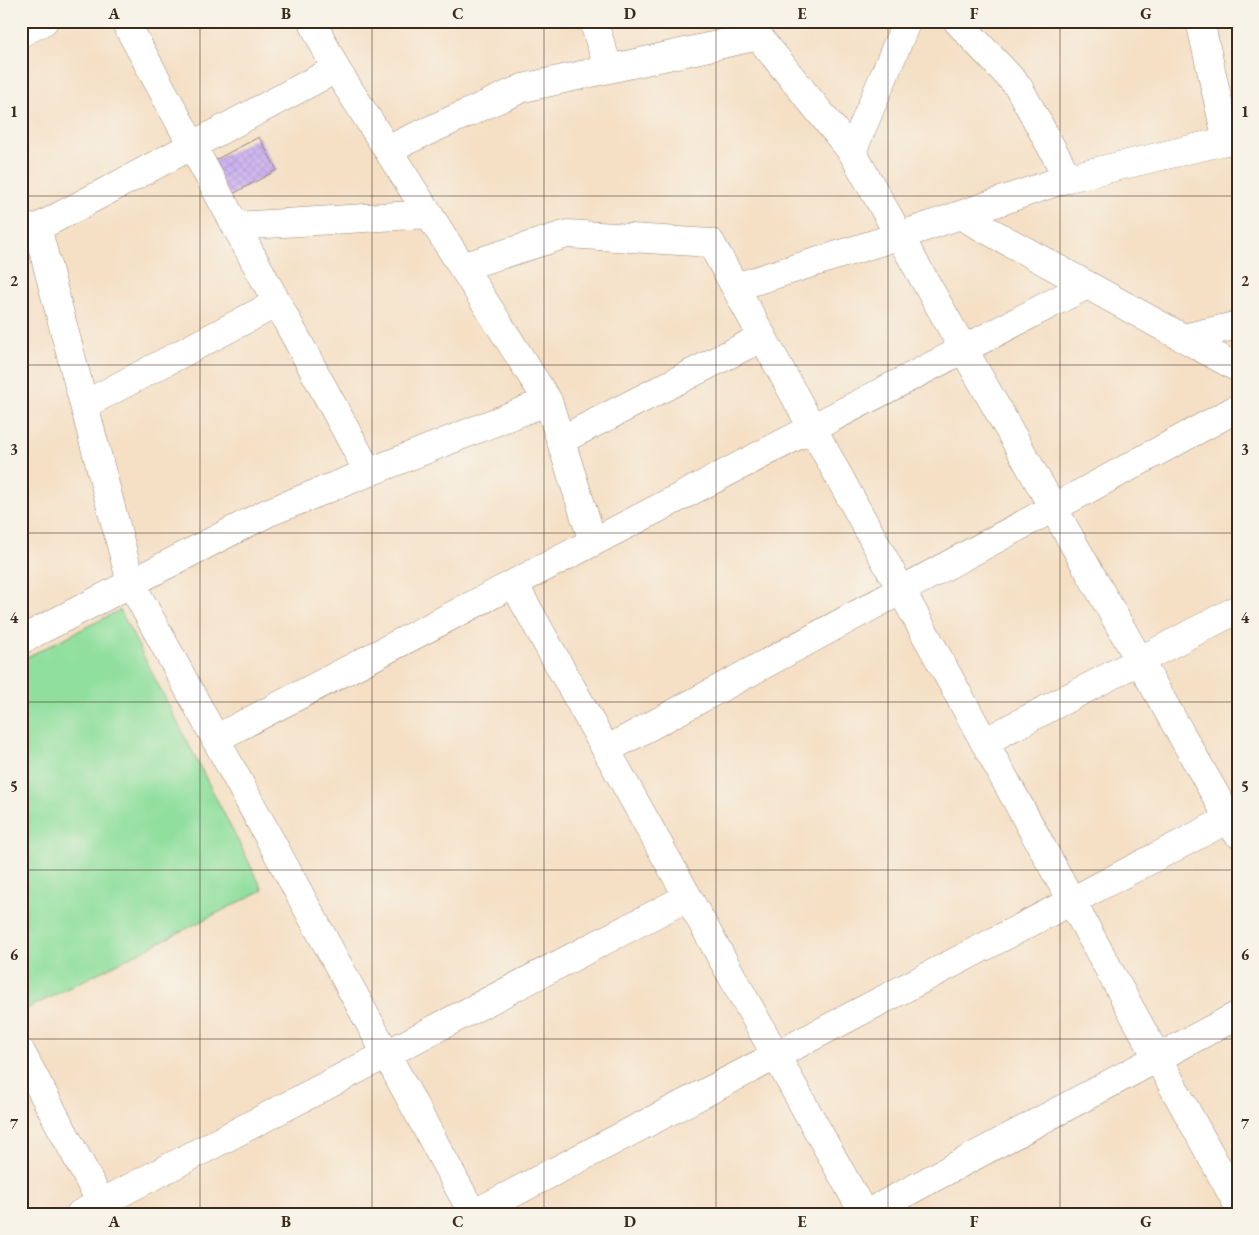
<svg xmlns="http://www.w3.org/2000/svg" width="1259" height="1235" viewBox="0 0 1259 1235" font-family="'EB Garamond',serif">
  <defs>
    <pattern id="building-cross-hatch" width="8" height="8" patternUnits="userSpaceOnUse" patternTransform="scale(1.25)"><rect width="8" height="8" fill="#cbb1f0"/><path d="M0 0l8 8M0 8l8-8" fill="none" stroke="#af98cd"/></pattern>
  </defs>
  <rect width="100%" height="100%" fill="#f7f3e8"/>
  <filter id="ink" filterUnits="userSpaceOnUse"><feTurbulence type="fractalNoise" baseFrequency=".02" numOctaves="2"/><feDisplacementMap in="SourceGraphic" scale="10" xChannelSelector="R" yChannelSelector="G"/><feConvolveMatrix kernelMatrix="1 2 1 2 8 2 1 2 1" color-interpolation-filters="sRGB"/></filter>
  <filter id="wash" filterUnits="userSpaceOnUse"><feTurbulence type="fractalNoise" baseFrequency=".0096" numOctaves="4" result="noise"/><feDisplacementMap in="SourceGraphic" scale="20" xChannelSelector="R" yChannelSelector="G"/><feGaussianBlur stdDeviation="1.12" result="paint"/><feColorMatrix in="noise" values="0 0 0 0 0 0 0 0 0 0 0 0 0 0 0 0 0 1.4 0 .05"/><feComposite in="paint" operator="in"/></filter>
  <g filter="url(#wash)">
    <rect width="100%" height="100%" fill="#f5e0c6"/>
    <!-- pitch -->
    <path fill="#90df9e" stroke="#66845e" d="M 120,610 L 263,890 L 21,1012 L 21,660 Z"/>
    <g id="blocks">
      <!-- building -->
      <path fill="url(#building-cross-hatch)" d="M 259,137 L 277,170 L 229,196 L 211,162 Z"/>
    </g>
  </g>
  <g filter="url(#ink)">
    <use href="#blocks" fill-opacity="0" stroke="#988572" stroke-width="1"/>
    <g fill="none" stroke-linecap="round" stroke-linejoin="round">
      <defs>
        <path id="minor" d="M 125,21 L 369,473
          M 312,21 L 336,69 L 548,401 L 593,542
          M 593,21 L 609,69
          M 746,21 L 852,152 L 1237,833
          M 957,21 L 1018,86 L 1068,178
          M 1200,21 L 1227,141
          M 21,33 L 44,21
          M 388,149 L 523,88 L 758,36
          M 852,152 L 907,21
          M 960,215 L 1238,368
          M 236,226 L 429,214
          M 37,227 L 131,583 L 473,1214 L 1238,814
          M 22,236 L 336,69
          M 462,267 L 567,234 L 711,243 L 1238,1205
          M 735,287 L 899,236 L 1068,178 L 1238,138
          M 1183,338 L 1238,325
          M 84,405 L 277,303
          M 561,440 L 763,337
          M 514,584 L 864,1214
          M 21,640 L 267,513 L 548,401
          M 215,739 L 1087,285
          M 984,742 L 1238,609
          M 606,750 L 1238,408
          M 21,1052 L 107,1214
          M 80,1214 L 688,897
          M 866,1214 L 1238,1015"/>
      </defs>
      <!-- minor casing -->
      <use href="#minor" stroke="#988572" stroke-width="29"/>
      <!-- minor -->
      <use href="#minor" stroke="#fff" stroke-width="28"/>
    </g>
  </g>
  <!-- grid -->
  <path fill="none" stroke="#3b2a1e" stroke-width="1" stroke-opacity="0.55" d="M 200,21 L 200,1214M 372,21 L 372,1214M 544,21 L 544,1214M 716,21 L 716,1214M 888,21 L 888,1214M 1060,21 L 1060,1214M 21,196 L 1238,196M 21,365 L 1238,365M 21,533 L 1238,533M 21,702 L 1238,702M 21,870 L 1238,870M 21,1039 L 1238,1039"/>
  <!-- margin -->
  <rect width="1259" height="1235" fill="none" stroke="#f7f3e8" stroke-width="55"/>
  <rect x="28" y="28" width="1204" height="1180" fill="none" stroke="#3b2a1e" stroke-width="2"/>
  <g font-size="16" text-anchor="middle" font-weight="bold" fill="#3b2a1e">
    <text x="114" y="19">A</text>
    <text x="286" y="19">B</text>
    <text x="458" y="19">C</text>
    <text x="630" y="19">D</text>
    <text x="802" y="19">E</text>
    <text x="974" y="19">F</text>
    <text x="1146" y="19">G</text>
    <text x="14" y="117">1</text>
    <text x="1245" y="117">1</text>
    <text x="14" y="286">2</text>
    <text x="1245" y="286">2</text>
    <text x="14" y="455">3</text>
    <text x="1245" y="455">3</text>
    <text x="14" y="623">4</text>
    <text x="1245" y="623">4</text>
    <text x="14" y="792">5</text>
    <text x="1245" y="792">5</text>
    <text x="14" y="960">6</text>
    <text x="1245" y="960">6</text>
    <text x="14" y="1129">7</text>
    <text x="1245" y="1129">7</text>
    <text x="114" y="1227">A</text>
    <text x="286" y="1227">B</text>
    <text x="458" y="1227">C</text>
    <text x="630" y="1227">D</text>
    <text x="802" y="1227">E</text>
    <text x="974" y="1227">F</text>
    <text x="1146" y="1227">G</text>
  </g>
</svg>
